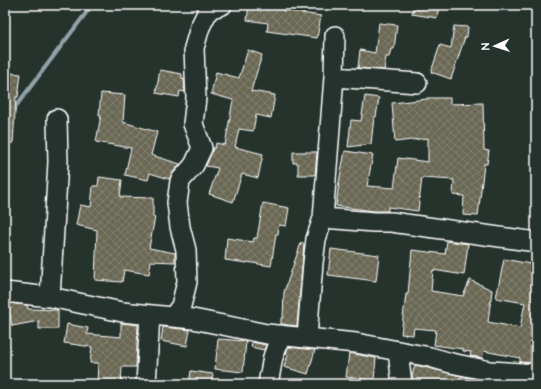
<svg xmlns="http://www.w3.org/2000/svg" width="541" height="389" viewBox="0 0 541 389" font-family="'Architects Daughter',sans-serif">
  <defs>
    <pattern id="building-cross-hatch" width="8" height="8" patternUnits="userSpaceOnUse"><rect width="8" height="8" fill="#6b6854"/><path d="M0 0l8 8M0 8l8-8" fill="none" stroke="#817f6e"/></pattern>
  </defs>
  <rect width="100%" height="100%" fill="#26332d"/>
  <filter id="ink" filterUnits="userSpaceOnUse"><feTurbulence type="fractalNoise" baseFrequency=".025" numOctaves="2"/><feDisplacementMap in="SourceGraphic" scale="8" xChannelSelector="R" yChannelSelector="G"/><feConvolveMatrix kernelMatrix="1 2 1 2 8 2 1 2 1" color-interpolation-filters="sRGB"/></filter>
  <g filter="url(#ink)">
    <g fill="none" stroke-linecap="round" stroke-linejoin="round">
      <!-- stream -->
      <path stroke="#92a2a9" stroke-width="4" d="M 13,110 L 92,5"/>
    </g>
    <!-- building -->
    <path fill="url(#building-cross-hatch)" stroke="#fff" d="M 249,5 L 266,5 L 266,6 L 282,8 L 282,10 L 321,16 L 317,38 L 267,31 L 268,23 L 247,20 Z
      M 414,5 L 439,5 L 437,18 L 412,14 Z
      M 379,23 L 397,25 L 394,49 L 391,49 L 389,57 L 386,57 L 384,70 L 358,68 L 360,50 L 375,53 Z
      M 454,26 L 468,27 L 467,37 L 465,37 L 451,79 L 431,72 L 440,45 L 451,48 Z
      M 248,50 L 262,55 L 251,91 L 275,95 L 271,118 L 256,115 L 253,131 L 239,129 L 235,147 L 263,154 L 258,178 L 242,174 L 233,202 L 209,194 L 218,168 L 206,166 L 213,148 L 215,148 L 216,143 L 225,145 L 233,100 L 211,94 L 216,72 L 239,78 Z
      M 160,70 L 182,74 L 182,79 L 184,79 L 185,92 L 180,91 L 179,97 L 156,93 Z
      M 10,73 L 21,74 L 18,97 L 16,97 L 13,143 L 5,143 L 5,103 Z
      M 101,93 L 125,95 L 123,122 L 157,132 L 151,155 L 180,164 L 172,174 L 169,179 L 150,173 L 148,180 L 125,175 L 131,148 L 96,142 L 101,115 L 99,115 Z
      M 365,96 L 379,98 L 376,117 L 374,117 L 371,144 L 348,147 L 351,120 L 361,121 Z
      M 427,98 L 450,98 L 450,104 L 483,103 L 484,150 L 489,151 L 487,164 L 484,164 L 478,216 L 463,215 L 464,196 L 453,195 L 454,180 L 422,178 L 418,211 L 388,207 L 388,211 L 374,211 L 336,206 L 339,182 L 345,151 L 373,155 L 367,186 L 394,188 L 398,158 L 428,162 L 428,138 L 395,142 L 392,103 L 427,99 Z
      M 293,152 L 317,152 L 315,175 L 298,175 L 298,163 L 293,163 Z
      M 99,177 L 122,180 L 120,197 L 153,198 L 153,217 L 155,217 L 149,248 L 175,253 L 175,262 L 151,261 L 149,274 L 124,270 L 122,282 L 95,280 L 97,230 L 76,225 L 80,205 L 91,207 L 93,186 L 98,186 Z
      M 263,203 L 289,208 L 286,226 L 279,225 L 278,234 L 276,234 L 271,266 L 247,262 L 247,263 L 225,260 L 227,238 L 253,242 L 254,238 L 257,238 Z
      M 447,241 L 468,244 L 464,275 L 433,270 L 431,291 L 463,296 L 470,280 L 492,290 L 488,322 L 520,328 L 525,303 L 496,298 L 504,259 L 536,265 L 536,363 L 520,362 L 520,358 L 484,351 L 482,358 L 470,356 L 471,352 L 463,351 L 463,349 L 434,345 L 436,330 L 414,328 L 413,335 L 401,334 L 406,294 L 408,294 L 412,250 L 445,254 Z
      M 301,243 L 304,244 L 297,326 L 281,324 L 281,318 L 283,318 L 284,292 Z
      M 331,249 L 379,255 L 376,281 L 328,275 Z
      M 8,303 L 27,305 L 28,309 L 58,310 L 58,329 L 39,329 L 39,321 L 12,326 Z
      M 121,323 L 138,325 L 136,367 L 122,367 L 121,384 L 97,384 L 98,363 L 90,363 L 92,347 L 64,343 L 67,324 L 88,328 L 87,334 L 121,337 Z
      M 163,327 L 190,330 L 187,346 L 161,341 Z
      M 218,339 L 246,341 L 243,372 L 215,369 Z
      M 252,342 L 266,345 L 264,350 L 251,347 Z
      M 288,347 L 315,350 L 308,374 L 284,367 L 288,355 L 286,354 Z
      M 349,353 L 376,358 L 374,380 L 346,377 Z
      M 415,365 L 478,380 L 479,381 L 479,384 L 418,384 L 413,382 L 412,376 Z
      M 191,371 L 213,374 L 211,384 L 189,384 Z"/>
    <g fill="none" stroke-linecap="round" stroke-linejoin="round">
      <defs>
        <path id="minor" d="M 334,77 L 417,83
          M 323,218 L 334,77 L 335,36
          M 5,292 L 50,297 L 122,312 L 193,319 L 267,334 L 356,343 L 430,357 L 451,363 L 490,371 L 536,374
          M 50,297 L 58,162 L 57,119
          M 173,317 L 181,306 L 187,282 L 186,250 L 180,227 L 177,203 L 180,181 L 194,165 L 202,148 L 193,124 L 196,98 L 194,48 L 200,27 L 209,9 L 222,5
          M 307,337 L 313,263 L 316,239 L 323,218 L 374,222 L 391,222 L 536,242
          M 398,352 L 402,384
          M 146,384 L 150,315
          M 268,384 L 273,357 L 281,335"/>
      </defs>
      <!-- minor casing -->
      <use href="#minor" stroke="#fff" stroke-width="22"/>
      <!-- minor -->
      <use href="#minor" stroke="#26332d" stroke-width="19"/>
    </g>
  </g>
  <!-- margin -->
  <rect width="541" height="389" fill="none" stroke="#26332d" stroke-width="20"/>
  <rect x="10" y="10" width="521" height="369" fill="none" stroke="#fff" stroke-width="1.5" filter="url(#ink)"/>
  <!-- north arrow -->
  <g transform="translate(495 46) rotate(267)" stroke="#26332d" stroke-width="3" paint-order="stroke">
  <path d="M0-3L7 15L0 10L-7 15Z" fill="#ffffff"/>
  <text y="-6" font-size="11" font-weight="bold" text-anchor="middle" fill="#ffffff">N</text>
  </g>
</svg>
